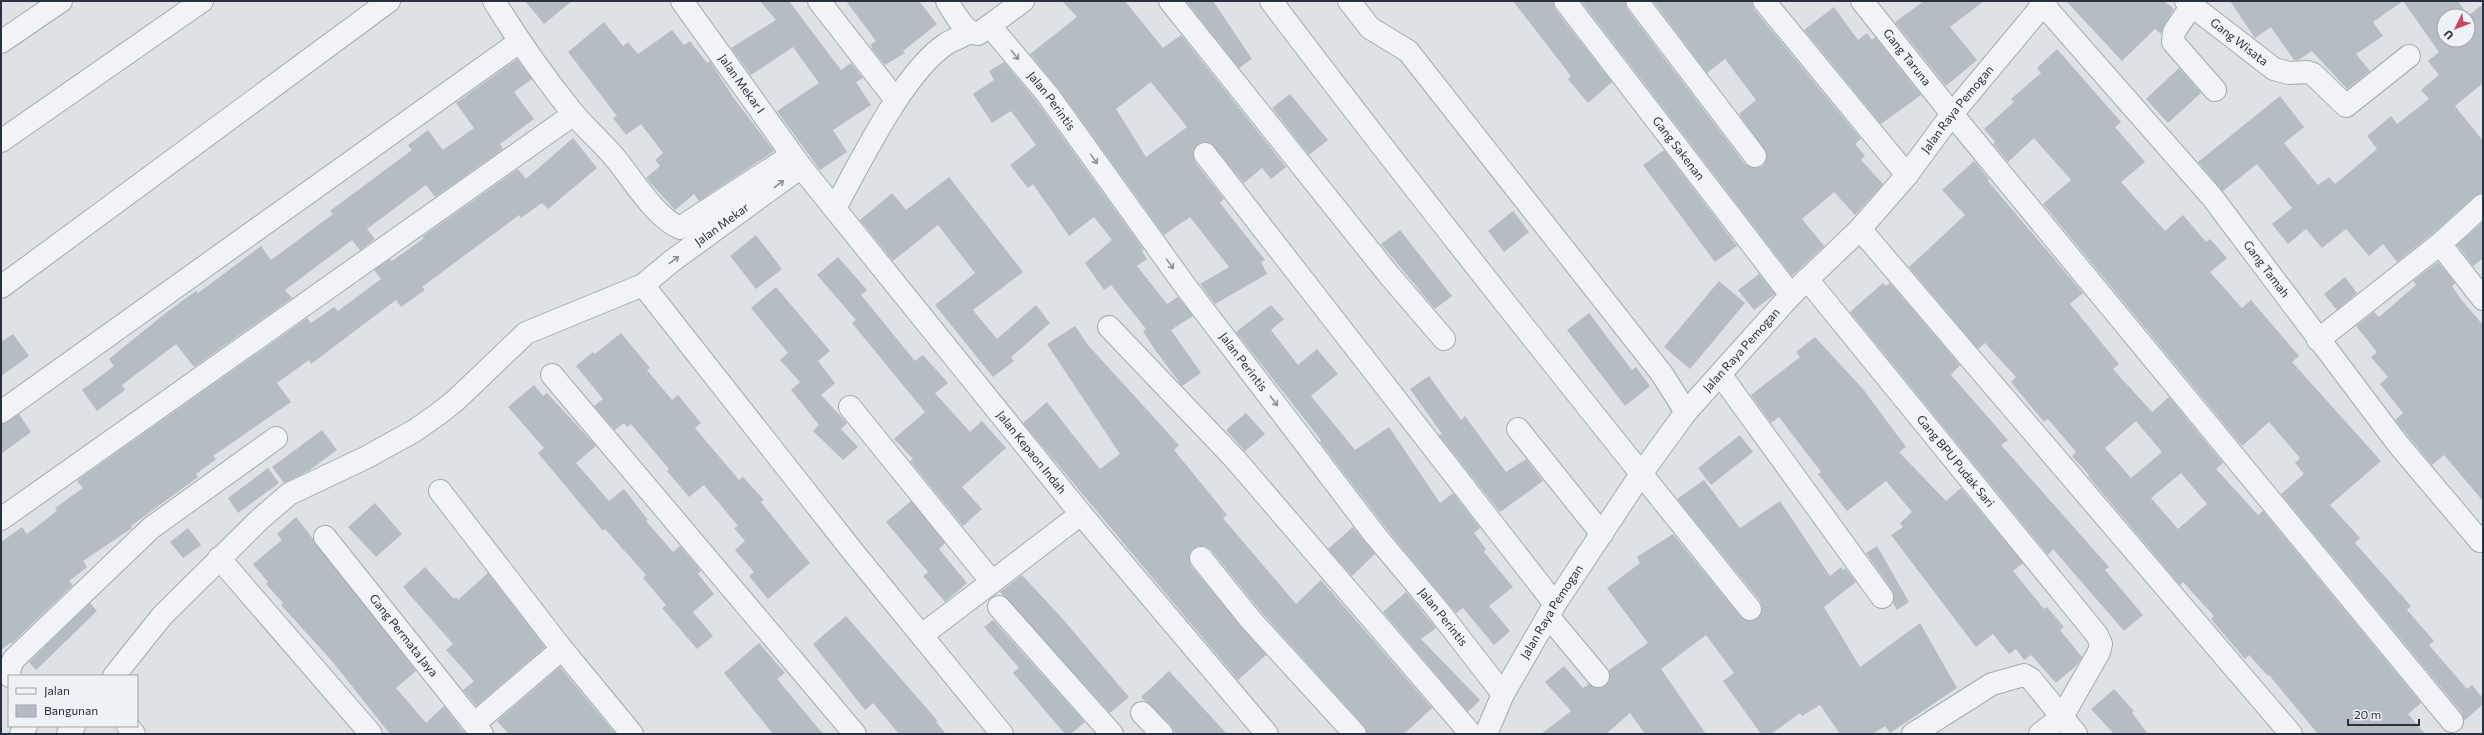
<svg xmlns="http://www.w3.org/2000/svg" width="2484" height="735" viewBox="0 0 2484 735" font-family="Commissioner,sans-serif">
  <rect width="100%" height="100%" fill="#dee2e7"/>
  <!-- building -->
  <path fill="#b6bcc3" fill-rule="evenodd" d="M 525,1 L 572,1 L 544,24 Z
    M 760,1 L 789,1 L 841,70 L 851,63 L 863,78 L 856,82 L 871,105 L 833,130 L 847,152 L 820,170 L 777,111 L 819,83 L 793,47 L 751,75 L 731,48 L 776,20 Z
    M 846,1 L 919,1 L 937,24 L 903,51 L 905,53 L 885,65 L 872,49 L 871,44 L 876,41 Z
    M 1062,1 L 1125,1 L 1163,48 L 1181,35 L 1286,167 L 1271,179 L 1262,168 L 1244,183 L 1210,143 L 1203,142 L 1193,150 L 1195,162 L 1224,199 L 1220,203 L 1265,260 L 1261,262 L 1267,274 L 1215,304 L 1200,284 L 1229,267 L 1190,217 L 1164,235 L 1058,88 L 1030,54 L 1077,17 ZM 1151,82 L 1187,127 L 1146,157 L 1116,109 Z
    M 1186,1 L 1213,1 L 1252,59 L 1239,68 Z
    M 1513,1 L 1553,1 L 1555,9 L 1612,82 L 1588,103 L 1568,79 L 1571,76 Z
    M 1581,1 L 1625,1 L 1627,9 L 1745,164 L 1756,168 L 1763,166 L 1767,154 L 1739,114 L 1756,100 L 1725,59 L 1707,73 L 1653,1 L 1752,1 L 1754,9 L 1861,139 L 1855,144 L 1865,156 L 1861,160 L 1883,184 L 1855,215 L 1834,192 L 1802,219 L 1824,246 L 1792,276 Z
    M 1924,1 L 1984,1 L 1950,27 L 1977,60 L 1946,86 L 1895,22 Z
    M 2066,1 L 2164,1 L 2174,9 L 2164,25 L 2161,34 L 2155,29 L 2122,61 Z
    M 2230,1 L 2458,1 L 2468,16 L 2483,4 L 2483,83 L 2455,106 L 2483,141 L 2483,193 L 2475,196 L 2432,234 L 2397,262 L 2383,244 L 2369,256 L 2346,229 L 2322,248 L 2306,229 L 2288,244 L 2272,224 L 2292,208 L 2257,164 L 2223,191 L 2198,162 L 2280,96 L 2304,127 L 2284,143 L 2318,185 L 2329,177 L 2335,184 L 2377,149 L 2367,136 L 2391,116 L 2397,124 L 2429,99 L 2421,90 L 2439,75 L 2428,61 L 2439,52 L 2403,1 L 2373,22 L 2383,36 L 2356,54 L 2370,71 L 2347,89 L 2312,51 L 2298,60 L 2294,60 L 2271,27 L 2255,38 ZM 2444,16 L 2468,16 L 2468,40 L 2444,40 Z
    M 1834,7 L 1858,40 L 1867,33 L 1872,40 L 1875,37 L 1921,95 L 1881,124 L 1804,30 Z
    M 604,22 L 623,46 L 628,42 L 638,54 L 672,30 L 684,45 L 690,41 L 707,63 L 710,61 L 733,97 L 774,151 L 699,201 L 694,194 L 675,210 L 646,178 L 660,166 L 655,160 L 663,153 L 641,124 L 626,135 L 613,118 L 617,116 L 568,52 Z
    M 2057,49 L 2121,122 L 2115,127 L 2145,162 L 2121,182 L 2165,231 L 2183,215 L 2206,242 L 2210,239 L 2227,258 L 2210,272 L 2242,308 L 2251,300 L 2299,356 L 2292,362 L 2381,461 L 2330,505 L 2360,538 L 2355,543 L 2411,606 L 2407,610 L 2434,641 L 2429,645 L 2467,689 L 2472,685 L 2483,698 L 2483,704 L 2464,721 L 2462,713 L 2281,494 L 2304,474 L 2295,463 L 2300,458 L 2269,422 L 2242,446 L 2043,204 L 2071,180 L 2034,138 L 2008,162 L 1993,144 L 1995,142 L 1984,129 L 2014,102 L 2011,99 L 2041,73 L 2037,68 Z
    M 517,59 L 532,79 L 514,92 L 534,119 L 500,144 L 503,149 L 435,197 L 426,185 L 367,229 L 375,239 L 360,250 L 352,240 L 285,290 L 292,298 L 194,367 L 176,344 L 122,385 L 125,390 L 97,411 L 82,390 L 114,366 L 109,359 L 167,312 L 196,291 L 198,293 L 261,246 L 271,260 L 333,214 L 330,211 L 412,150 L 408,145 L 428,130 L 443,150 L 474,128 L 456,103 Z
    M 1004,62 L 1038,103 L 1144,250 L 1142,251 L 1147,259 L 1137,266 L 1167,304 L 1178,297 L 1193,316 L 1171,330 L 1201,373 L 1182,386 L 1153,347 L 1143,331 L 1146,329 L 1111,285 L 1104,290 L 1085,263 L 1112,240 L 1094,217 L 1069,236 L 1033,184 L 1028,188 L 1010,165 L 1036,145 L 1011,111 L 992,123 L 973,94 L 994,80 L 989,71 Z
    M 2179,68 L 2201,93 L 2168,123 L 2146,99 Z
    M 1290,94 L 1328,140 L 1309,155 L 1272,108 Z
    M 573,138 L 597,168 L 548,209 L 542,203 L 521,218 L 519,215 L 422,287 L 425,290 L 401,307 L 396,300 L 311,364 L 309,360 L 277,383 L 291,402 L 213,456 L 216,459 L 196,474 L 198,477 L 131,526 L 132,528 L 83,561 L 87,567 L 69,581 L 73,585 L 11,644 L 10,643 L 1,650 L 1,542 L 22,527 L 27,534 L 57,511 L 55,508 L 83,488 L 77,481 L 82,477 L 307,318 L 311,323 L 334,307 L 338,311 L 381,279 L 374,270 L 390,259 L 392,261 L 424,238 L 422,237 L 518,169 L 526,179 Z
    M 1664,150 L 1737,246 L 1715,262 L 1643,165 Z
    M 1974,161 L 1989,179 L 1988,181 L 2083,293 L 2070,304 L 2119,364 L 2113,369 L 2152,412 L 2169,397 L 2223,463 L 2216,469 L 2258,515 L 2263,511 L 2421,703 L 2408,714 L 2425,734 L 2318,734 L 2269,675 L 2268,676 L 2249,655 L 2245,659 L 2211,619 L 2214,616 L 2183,582 L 2180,585 L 2088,476 L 2089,475 L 2072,456 L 2076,452 L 2048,419 L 2044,422 L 2011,382 L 2016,377 L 1985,343 L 1978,349 L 1909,267 L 1965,215 L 1942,190 ZM 2136,421 L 2162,452 L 2131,478 L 2105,448 ZM 2181,473 L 2207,504 L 2178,529 L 2151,498 Z
    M 949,177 L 1023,272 L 973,310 L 997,339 L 1036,305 L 1050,323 L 1011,357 L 1014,361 L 993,377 L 935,305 L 975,273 L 938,225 L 893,261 L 860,220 L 892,193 L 906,210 Z
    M 1513,211 L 1529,232 L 1504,252 L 1488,231 Z
    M 2483,222 L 2483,258 L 2473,266 L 2457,245 Z
    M 1400,230 L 1452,296 L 1435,309 L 1381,244 Z
    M 756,235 L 782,269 L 756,289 L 730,256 Z
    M 838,257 L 867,290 L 861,295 L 915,361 L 923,355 L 948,383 L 935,393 L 970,432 L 982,421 L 1006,448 L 962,487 L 982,509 L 963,526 L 910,461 L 913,459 L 894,439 L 925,412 L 852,323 L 856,320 L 817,275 Z
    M 2438,262 L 2455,283 L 2452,286 L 2460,298 L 2483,325 L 2483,501 L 2444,455 L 2432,465 L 2395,420 L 2403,413 L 2380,384 L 2388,377 L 2371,357 L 2377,352 L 2356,326 L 2374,312 L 2379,317 L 2416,285 L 2413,281 Z
    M 1759,274 L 1775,294 L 1754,310 L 1738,290 Z
    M 2345,277 L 2357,293 L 2337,310 L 2324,294 Z
    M 1719,281 L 1745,303 L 1690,369 L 1664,347 Z
    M 1883,283 L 1886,286 L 1890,283 L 1960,365 L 1951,375 L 2008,440 L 2001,445 L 2109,567 L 2105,570 L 2143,615 L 2124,631 L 2053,549 L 2048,555 L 1850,312 Z
    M 776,287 L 830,351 L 818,361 L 835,383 L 821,395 L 847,423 L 841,429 L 858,447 L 843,460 L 813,431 L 819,425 L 791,390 L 800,382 L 780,360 L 788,353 L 751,308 Z
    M 1271,305 L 1284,319 L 1271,330 L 1298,365 L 1317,349 L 1338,374 L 1311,396 L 1355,450 L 1389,427 L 1440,503 L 1453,493 L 1480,528 L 1474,533 L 1486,549 L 1484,552 L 1513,587 L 1489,606 L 1510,631 L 1494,645 L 1463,608 L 1456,613 L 1385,527 L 1320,442 L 1321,440 L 1236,332 Z
    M 1589,313 L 1632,370 L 1636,367 L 1650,386 L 1625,406 L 1567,330 Z
    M 1075,326 L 1088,345 L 1179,445 L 1174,450 L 1227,515 L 1223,518 L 1296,604 L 1321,580 L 1432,708 L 1404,734 L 1367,734 L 1364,726 L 1260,611 L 1211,550 L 1205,546 L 1199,546 L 1189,554 L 1191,566 L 1266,655 L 1238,680 L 1023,423 L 1047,402 L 1100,469 L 1120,454 L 1047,344 Z
    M 621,333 L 650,368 L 647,370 L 672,400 L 678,395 L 701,423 L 695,428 L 739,480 L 743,477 L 764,500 L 761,502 L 810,563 L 768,599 L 749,576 L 754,572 L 735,550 L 745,541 L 734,528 L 738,526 L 704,485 L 689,497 L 667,471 L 669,469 L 631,424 L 627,427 L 624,423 L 615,430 L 594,406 L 603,399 L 576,366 L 593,352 L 595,354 Z
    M 13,334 L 29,356 L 1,376 L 1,342 Z
    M 1815,337 L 1863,389 L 1906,447 L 1899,452 L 1946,501 L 1961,488 L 2023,563 L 2013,571 L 2044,609 L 2047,607 L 2064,627 L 2060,630 L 2082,657 L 2077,665 L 2056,683 L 2031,655 L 2024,660 L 2016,649 L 2009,654 L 1993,634 L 1976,647 L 1891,535 L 1903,527 L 1900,523 L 1912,512 L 1886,481 L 1847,511 L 1818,474 L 1821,472 L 1779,417 L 1771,423 L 1751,395 L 1800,357 L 1796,352 Z
    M 1429,376 L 1461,420 L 1465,416 L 1506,472 L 1526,459 L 1543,481 L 1500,512 L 1439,435 L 1442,434 L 1410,389 Z
    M 534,385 L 543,396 L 547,393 L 596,446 L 576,463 L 609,501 L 624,489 L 648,520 L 646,521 L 673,552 L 680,546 L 701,571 L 698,574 L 714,594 L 693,612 L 713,636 L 697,649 L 662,608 L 666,605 L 643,578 L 646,575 L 605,529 L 603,531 L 538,453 L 544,448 L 508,407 Z
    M 1246,413 L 1265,434 L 1245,451 L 1226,430 Z
    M 19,414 L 31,432 L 1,454 L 1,424 Z
    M 322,430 L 337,450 L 310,470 L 284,483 L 272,467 Z
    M 1740,435 L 1753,452 L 1711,485 L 1698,468 Z
    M 268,468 L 279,483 L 238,513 L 228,498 Z
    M 1704,480 L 1740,528 L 1780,501 L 1830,576 L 1841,567 L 1843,570 L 1845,568 L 1856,582 L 1824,607 L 1860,667 L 1920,623 L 1957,688 L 1890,733 L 1885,726 L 1873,734 L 1840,734 L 1820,705 L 1802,716 L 1800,713 L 1771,734 L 1761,734 L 1723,681 L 1734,673 L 1706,635 L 1661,669 L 1706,734 L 1645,734 L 1630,713 L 1606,734 L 1541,734 L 1571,711 L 1545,682 L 1564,666 L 1583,688 L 1589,684 L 1600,688 L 1610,681 L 1609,670 L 1648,643 L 1607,588 L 1640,563 L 1637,557 L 1673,534 L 1741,617 L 1752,621 L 1761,614 L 1762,607 L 1760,601 L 1677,499 Z
    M 911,501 L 945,543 L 939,549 L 967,583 L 945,602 L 923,576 L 928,572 L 886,522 Z
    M 375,503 L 402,534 L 376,557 L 348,527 Z
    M 296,517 L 416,671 L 396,688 L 426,723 L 444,706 L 465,733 L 464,734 L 390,734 L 332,661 L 281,605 L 283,603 L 266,584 L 268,582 L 253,564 L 282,540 L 277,534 Z
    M 1353,527 L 1375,554 L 1352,576 L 1328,549 Z
    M 188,528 L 201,545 L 183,558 L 170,542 Z
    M 1877,546 L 1909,602 L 1897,610 L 1893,603 L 1894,596 L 1892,590 L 1866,553 Z
    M 425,567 L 454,599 L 456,597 L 458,600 L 488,573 L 545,647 L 476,706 L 463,690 L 474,681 L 446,650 L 453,644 L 403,587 Z
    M 1022,575 L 1061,617 L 1129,697 L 1110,713 L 1000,592 Z
    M 1406,592 L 1436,628 L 1421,639 L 1480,700 L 1468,712 L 1383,612 Z
    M 90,603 L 97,611 L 36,670 L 29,662 Z
    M 846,616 L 937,720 L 936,722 L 946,734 L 899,734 L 873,703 L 865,710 L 813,644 Z
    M 993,620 L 1085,722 L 1071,734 L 1065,734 L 1013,673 L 1019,668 L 984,627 Z
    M 759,643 L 785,673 L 777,679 L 823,734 L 773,734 L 724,673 Z
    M 560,667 L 599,714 L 616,734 L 509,734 L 497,721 Z
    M 1169,671 L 1227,734 L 1176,734 L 1171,725 L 1145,701 L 1141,697 Z
    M 2114,689 L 2134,711 L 2132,713 L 2148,734 L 2114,734 L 2091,709 Z"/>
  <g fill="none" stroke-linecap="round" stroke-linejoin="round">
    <defs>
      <g id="minor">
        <path d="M 494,1 C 518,40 544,77 573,113 C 586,129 603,143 616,159 C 633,180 655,217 680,228 L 686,224 L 792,155"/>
        <path id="s1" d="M 682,1 L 801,167 L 1081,514 L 1267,734"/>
        <path d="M 819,1 L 896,100"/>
        <path d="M 947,1 C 954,12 964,33 978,34 L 1023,1"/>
        <path d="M 1170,1 L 1389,275 L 1444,339"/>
        <path d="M 1271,1 C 1427,207 1588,408 1750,609"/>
        <path d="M 1349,1 L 1370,28 L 1408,51 L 1662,374 L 1686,412"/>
        <path id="s2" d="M 1565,1 L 1791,295"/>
        <path d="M 1637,1 L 1755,156"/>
        <path d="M 1764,1 L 1907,175"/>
        <path id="s3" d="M 1862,1 L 1952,114 L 2452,721"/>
        <path id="s4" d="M 2040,1 L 2212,197 L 2398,444 L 2480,541"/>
        <path id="s5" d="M 2186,1 L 2274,69 L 2289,73 L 2307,72 L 2313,74 L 2346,106 L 2409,56"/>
        <path d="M 2192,5 L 2174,32 L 2173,42 L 2215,90"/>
        <path id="s6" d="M 990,26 L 1048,95 L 1186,287 L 1375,535 L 1437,609 L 1503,694"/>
        <path d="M 1,42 L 61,1"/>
        <path d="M 1,141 L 202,1"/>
        <path d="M 1205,154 L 1555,604"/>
        <path d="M 835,208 C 861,161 903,73 946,44 C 954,39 963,36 971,32"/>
        <path d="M 1860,229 L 2291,734"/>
        <path d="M 2440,244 L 2483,299"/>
        <path id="s7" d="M 1807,279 L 2097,635 L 2101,644 L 2099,652 L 2062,717 L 2040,734"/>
        <path d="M 643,285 L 854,553 L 1002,734"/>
        <path d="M 1,287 L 389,1"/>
        <path d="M 1109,327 L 1235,459 L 1471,734"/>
        <path d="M 2318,340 L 2440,244 L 2483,205"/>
        <path d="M 1720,374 L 1882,597"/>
        <path d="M 552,375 L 855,734"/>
        <path d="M 850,407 L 992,582 L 1081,514"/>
        <path d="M 1,412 L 519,42"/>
        <path d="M 1518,429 L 1602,534"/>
        <path d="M 440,491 L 562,649 L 632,734"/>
        <path d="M 1,519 L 574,114"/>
        <path id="s8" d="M 325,537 L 482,734"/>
        <path d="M 219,558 L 371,734"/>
        <path d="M 1201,558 L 1250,619 L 1355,734"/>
        <path d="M 999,607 L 1112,734"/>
        <path d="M 1548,616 L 1598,676"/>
        <path d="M 922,635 L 992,582"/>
        <path d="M 10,676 L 8,672 L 14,659 L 151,528 L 276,438"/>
        <path id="s9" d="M 114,676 L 162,616 L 259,520 L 289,494 L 367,457 L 414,431 L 437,415 L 456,400 L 526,333 L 643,285 L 672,261 L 801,167"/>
        <path d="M 1142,713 L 1162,734"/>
        <path d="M 474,724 L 562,649"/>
        <path d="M 128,726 L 134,734"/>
        <path d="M 21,734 L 26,726"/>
        <path d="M 68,734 L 74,726"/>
        <path id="s10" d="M 1486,734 L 1503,694 L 1555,604 L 1641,474 L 1686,412 L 1791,295 L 1860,229 L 1907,175 L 1952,114 L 2046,1"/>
        <path d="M 1913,734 L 1992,684 L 2024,675 L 2031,679 L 2076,734"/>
      </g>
    </defs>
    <!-- minor casing -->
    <use href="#minor" stroke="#a4a9b1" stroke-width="24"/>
    <!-- minor -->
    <use href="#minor" stroke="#f1f3f6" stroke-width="22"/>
  </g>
  <!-- one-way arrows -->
  <defs><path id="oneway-shaft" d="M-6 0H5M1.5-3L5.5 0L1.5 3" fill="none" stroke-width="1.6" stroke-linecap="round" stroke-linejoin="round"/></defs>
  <g stroke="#8c929a">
    <use href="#oneway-shaft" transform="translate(1015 55) rotate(51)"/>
    <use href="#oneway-shaft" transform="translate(1094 159) rotate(54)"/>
    <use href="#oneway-shaft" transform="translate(779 184) rotate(-37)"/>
    <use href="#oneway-shaft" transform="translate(674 260) rotate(-37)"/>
    <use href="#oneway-shaft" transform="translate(1170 264) rotate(54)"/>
    <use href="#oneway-shaft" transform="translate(1274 401) rotate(53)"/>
  </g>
  <g text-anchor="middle" stroke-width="3" stroke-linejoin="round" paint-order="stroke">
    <!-- street labels -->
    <g font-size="12" fill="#28313d" stroke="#eef1f5">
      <text dy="4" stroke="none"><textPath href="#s5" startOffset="67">Gang Wisata</textPath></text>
      <text dy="4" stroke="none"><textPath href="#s3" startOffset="72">Gang Taruna</textPath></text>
      <text dy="4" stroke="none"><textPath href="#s1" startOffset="102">Jalan Mekar I</textPath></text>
      <text dy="4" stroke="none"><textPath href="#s6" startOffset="97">Jalan Perintis</textPath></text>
      <text dy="4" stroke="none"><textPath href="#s10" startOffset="787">Jalan Raya Pemogan</textPath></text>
      <text dy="4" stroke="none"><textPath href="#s2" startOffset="186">Gang Sakenan</textPath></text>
      <text dy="4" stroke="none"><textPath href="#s9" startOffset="768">Jalan Mekar</textPath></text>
      <text dy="4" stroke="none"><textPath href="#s4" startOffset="351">Gang Tamah</textPath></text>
      <text dy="4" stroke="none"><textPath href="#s10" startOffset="463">Jalan Raya Pemogan</textPath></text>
      <text dy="4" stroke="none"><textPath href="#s6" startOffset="421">Jalan Perintis</textPath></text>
      <text dy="4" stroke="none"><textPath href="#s1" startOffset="571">Jalan Kepaon Indah</textPath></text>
      <text dy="4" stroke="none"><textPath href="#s7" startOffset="235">Gang BPU Pudak Sari</textPath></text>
      <text dy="4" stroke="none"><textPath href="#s10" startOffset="139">Jalan Raya Pemogan</textPath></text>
      <text dy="4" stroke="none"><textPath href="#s6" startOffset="745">Jalan Perintis</textPath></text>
      <text dy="4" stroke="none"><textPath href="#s8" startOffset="126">Gang Permata Jaya</textPath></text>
    </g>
  </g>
  <!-- border -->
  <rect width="2484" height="735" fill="none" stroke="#28313d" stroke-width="4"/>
  <!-- legend -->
  <rect x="8" y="675" width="130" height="52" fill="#eef1f5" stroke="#9fa4ab"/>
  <rect x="16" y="688" width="20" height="6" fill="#f1f3f6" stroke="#9fa4ab"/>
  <text x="44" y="695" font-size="12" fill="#28313d">Jalan</text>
  <rect x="16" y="705" width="20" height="12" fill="#b6bcc3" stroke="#9fa4ab"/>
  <text x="44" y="715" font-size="12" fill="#28313d">Bangunan</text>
  <!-- north arrow -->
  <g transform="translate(2456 28) rotate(227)"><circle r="19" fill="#eef1f5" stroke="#9fa4ab"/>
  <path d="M0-3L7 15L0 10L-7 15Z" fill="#c74962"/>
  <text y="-6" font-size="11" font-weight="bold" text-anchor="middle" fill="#28313d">U</text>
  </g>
  <!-- scale -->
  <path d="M2348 719v6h71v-6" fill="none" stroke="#28313d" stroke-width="2"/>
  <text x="2354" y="719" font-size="12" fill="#28313d" stroke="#eef1f5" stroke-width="3" paint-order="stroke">20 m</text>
</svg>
